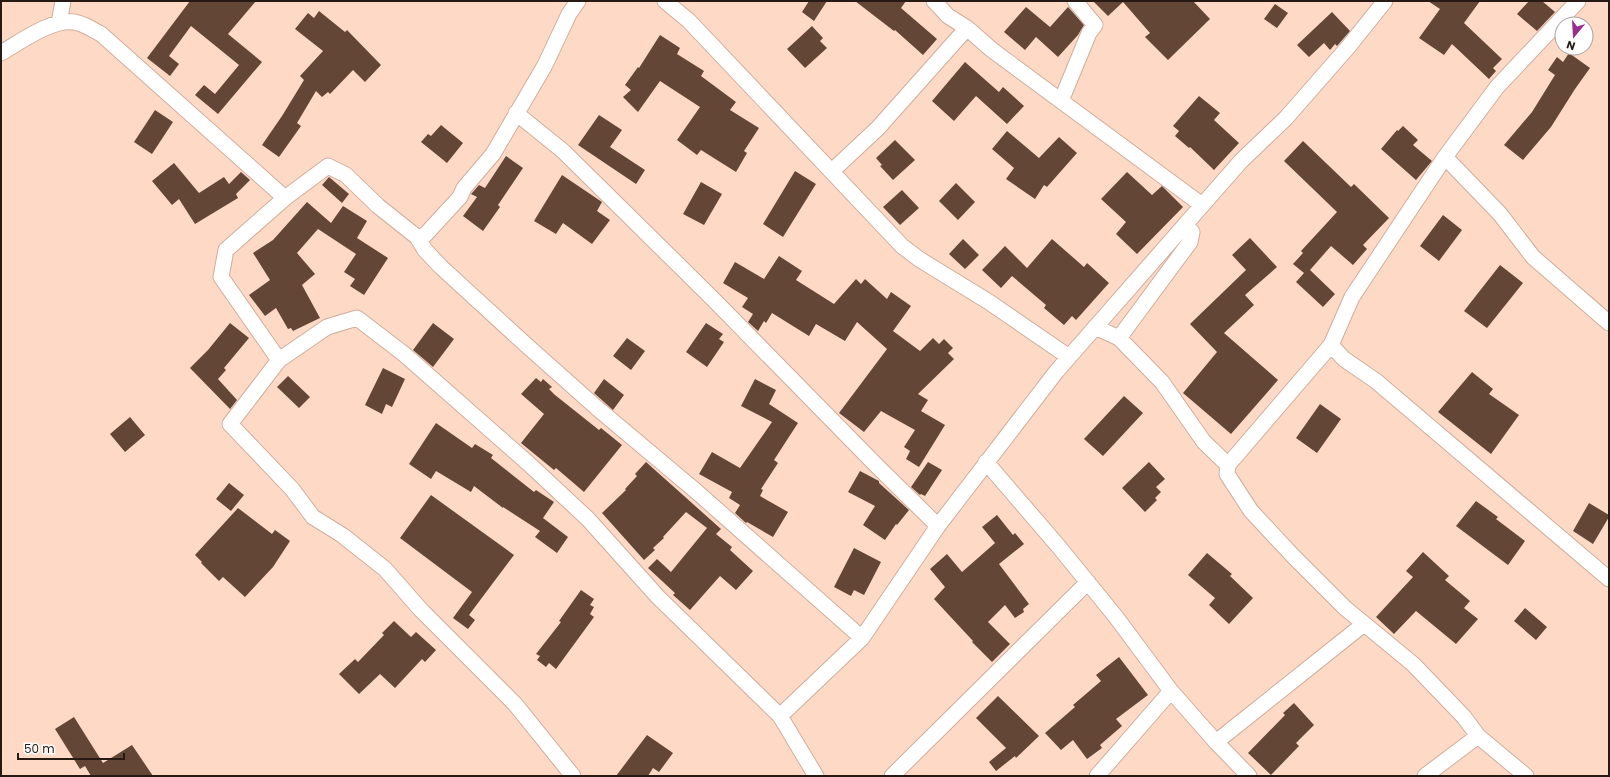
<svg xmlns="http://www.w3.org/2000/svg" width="1610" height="777" viewBox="0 0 1610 777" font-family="Poppins,sans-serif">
  <rect width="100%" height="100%" fill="#fed9c6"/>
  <!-- building -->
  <path fill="#644637" d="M 190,1 L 256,1 L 228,34 L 262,62 L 218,114 L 195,95 L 204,85 L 215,94 L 239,65 L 191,26 L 169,56 L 179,64 L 170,76 L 147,58 Z
    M 809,1 L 827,1 L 814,21 L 802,12 Z
    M 855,1 L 906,1 L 901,8 L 937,39 L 923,55 L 895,30 L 894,31 Z
    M 1093,1 L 1193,1 L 1210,19 L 1168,60 L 1145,37 L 1150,33 L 1123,2 L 1108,16 Z
    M 1428,1 L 1480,1 L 1464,23 L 1502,59 L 1493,68 L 1496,71 L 1489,79 L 1452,44 L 1444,55 L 1419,38 L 1440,9 Z
    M 1529,1 L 1542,1 L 1555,12 L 1537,31 L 1517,14 Z
    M 1275,4 L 1288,13 L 1277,28 L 1264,19 Z
    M 1026,7 L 1050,27 L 1068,7 L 1084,25 L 1078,35 L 1058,57 L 1036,37 L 1025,50 L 1004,32 Z
    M 319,11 L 345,32 L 347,30 L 381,65 L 365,82 L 353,70 L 330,94 L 328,92 L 322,97 L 316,91 L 297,123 L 301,126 L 279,157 L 262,145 L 282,116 L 304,80 L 300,76 L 323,51 L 295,29 L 308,13 L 314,18 Z
    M 1332,12 L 1350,31 L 1337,46 L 1335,44 L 1330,50 L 1324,43 L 1309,57 L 1297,45 Z
    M 812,26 L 823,38 L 820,41 L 827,48 L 805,68 L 787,49 Z
    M 660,35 L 680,48 L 677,54 L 704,71 L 701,76 L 736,102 L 730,110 L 759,128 L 744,151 L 747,153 L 736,172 L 701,150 L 697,155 L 677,140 L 700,107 L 660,81 L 638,112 L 623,97 L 631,90 L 625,85 L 638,67 L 639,68 Z
    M 1569,53 L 1590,68 L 1575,89 L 1551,127 L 1523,160 L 1504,145 L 1532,112 L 1555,75 L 1548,70 L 1557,57 L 1563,62 Z
    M 965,62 L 999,92 L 1003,87 L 1024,106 L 1007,124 L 976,96 L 954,121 L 932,101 Z
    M 1199,96 L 1220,113 L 1214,120 L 1239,143 L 1214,170 L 1190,147 L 1189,148 L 1175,136 L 1179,131 L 1173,126 Z
    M 155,110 L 173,122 L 152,154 L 134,142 Z
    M 599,115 L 622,130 L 610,147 L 645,170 L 636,184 L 578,145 Z
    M 441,125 L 463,143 L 447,163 L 421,142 L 428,134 L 431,136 Z
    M 1403,126 L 1418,140 L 1413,145 L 1432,161 L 1416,180 L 1381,149 L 1397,130 L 1398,131 Z
    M 1007,131 L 1039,158 L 1059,137 L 1077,153 L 1047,187 L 1044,185 L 1035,199 L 1006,179 L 1014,168 L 992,149 Z
    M 895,140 L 915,160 L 893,180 L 880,166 L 882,165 L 876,158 Z
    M 1303,141 L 1351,187 L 1354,184 L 1389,218 L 1363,245 L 1367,249 L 1353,265 L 1331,246 L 1310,270 L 1335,294 L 1323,307 L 1296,282 L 1304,273 L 1293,264 L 1303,253 L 1301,251 L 1337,212 L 1284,161 Z
    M 506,156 L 523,168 L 498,205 L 500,207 L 483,231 L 463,216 L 477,197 L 471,194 L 472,193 L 479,185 L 485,188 Z
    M 174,163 L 199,193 L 224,177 L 229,184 L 241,172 L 250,180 L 236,194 L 238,198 L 195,224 L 179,199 L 172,205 L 152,181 Z
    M 795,171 L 816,184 L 783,237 L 763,224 Z
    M 1127,172 L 1152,195 L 1162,186 L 1183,207 L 1137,254 L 1116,234 L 1126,222 L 1101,199 Z
    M 562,175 L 602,202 L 597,211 L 610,220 L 592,244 L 563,223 L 556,234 L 534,221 Z
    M 329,177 L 349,194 L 342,203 L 322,185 Z
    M 701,182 L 722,194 L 704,225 L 683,214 Z
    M 956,183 L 975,202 L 958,220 L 939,201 Z
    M 902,190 L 919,208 L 900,225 L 883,207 Z
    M 307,202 L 331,223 L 343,206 L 367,221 L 357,238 L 388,258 L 364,295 L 350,286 L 355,279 L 344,272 L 356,254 L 318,229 L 297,253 L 315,274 L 302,285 L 320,318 L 293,331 L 291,328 L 288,329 L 276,308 L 265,316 L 249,295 L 270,280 L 253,253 L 273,240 Z
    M 1443,215 L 1462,230 L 1439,261 L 1420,246 Z
    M 1250,238 L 1277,267 L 1245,295 L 1254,305 L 1224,333 L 1278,380 L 1231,434 L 1183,393 L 1217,352 L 1190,324 L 1246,270 L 1232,255 Z
    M 963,239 L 979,255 L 965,269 L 949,254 Z
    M 1052,239 L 1084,267 L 1087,263 L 1109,283 L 1076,320 L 1072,316 L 1064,325 L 1044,308 L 1046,305 L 1012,276 L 1001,288 L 982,270 L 1005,246 L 1027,268 Z
    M 779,256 L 802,271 L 796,280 L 834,304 L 856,279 L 861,284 L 865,279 L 887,299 L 891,292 L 911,306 L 893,331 L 920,351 L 933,338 L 939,344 L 944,339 L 953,348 L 948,353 L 954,359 L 918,394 L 928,400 L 921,411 L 945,425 L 919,467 L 906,459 L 910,451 L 904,447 L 915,430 L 881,411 L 864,432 L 839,413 L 887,349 L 857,322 L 845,341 L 816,324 L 809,336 L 772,313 L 766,323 L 764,321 L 758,331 L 748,322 L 753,314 L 742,307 L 748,298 L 723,283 L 735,262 L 764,279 Z
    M 1500,265 L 1523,283 L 1487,328 L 1464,311 Z
    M 230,323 L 249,338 L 224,368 L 226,370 L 218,379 L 237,400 L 230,409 L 190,368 L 208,350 Z
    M 433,323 L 454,339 L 433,367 L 413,350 Z
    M 706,323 L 723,334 L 719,339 L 724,342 L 707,367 L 686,352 Z
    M 627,338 L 645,351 L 631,370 L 613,356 Z
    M 383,368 L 405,379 L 392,407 L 386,404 L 382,414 L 365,405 Z
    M 1472,372 L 1493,389 L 1489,394 L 1519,415 L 1491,454 L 1438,412 Z
    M 288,376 L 310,397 L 299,408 L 277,387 Z
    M 536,378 L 541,382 L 543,379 L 552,387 L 549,389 L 555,395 L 599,430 L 601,428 L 622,445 L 584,492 L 556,468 L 554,470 L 521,443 L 544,414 L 521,394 Z
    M 604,379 L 624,395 L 613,410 L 594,393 Z
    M 755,379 L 776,390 L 769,404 L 798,423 L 774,460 L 778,463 L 761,489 L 763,490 L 760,496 L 788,512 L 773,537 L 747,522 L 746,523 L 735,513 L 740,505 L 729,498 L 732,492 L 699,474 L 712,452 L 740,468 L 772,422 L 741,406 Z
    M 1124,396 L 1143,413 L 1103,456 L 1084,439 Z
    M 1320,404 L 1341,419 L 1317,453 L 1296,438 Z
    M 130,417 L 145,435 L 125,452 L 110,434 Z
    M 436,423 L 472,448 L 475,444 L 493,455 L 491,458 L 534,492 L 536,490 L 554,502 L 543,518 L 568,537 L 557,553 L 535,537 L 540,531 L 503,507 L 503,508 L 474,486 L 471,492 L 436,471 L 431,479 L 409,464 Z
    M 646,462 L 721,529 L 716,534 L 732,547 L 730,550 L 753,571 L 736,590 L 720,576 L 690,610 L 673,595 L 675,593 L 648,568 L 657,559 L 671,572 L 707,528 L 686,512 L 663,537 L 664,538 L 653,548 L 655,550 L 644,560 L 602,513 L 626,490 L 625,489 L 637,476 L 635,474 Z
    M 928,462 L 942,470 L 925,496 L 921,494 L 920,495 L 911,487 Z
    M 1149,462 L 1165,479 L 1156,487 L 1161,492 L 1155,498 L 1157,500 L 1145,512 L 1122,488 Z
    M 860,471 L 879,481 L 879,483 L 909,510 L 897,525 L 896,524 L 885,540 L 863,525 L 875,506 L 848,492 Z
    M 229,483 L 244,495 L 231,511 L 216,499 Z
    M 431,495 L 514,555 L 469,615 L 475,620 L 468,629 L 453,618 L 472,592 L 400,538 Z
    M 1476,501 L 1498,517 L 1496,519 L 1525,541 L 1508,565 L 1456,526 Z
    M 1589,503 L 1609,515 L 1609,517 L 1593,544 L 1573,531 Z
    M 238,508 L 272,534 L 275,530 L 290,541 L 273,567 L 245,597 L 223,577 L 219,581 L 201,563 L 202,562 L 195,555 Z
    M 997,515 L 1013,535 L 1015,533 L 1024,544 L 999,564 L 1029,604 L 1023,609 L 1024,612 L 1015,618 L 1005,605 L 988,622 L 1010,644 L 992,662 L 972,642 L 973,641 L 934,599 L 945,587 L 930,569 L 947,554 L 962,572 L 995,543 L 982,527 Z
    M 854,548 L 881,562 L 864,595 L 854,590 L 851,596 L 834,587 Z
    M 1423,552 L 1449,576 L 1445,580 L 1470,601 L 1464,608 L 1478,619 L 1456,644 L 1416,611 L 1394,634 L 1376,617 L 1413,577 L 1406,571 Z
    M 1207,553 L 1232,574 L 1230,576 L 1253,598 L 1229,624 L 1209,605 L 1215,598 L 1188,575 Z
    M 581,590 L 594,599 L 590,605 L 594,607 L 590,614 L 594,617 L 556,669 L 549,663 L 546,667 L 537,660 L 540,656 L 536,654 L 561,622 L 559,621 Z
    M 1525,608 L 1547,627 L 1536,640 L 1514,621 Z
    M 394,621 L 411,637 L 416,632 L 436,650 L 425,662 L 422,659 L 395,688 L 380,674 L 359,694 L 339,674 L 355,659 L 358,662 L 384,635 L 382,633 Z
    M 1119,657 L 1148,695 L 1116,719 L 1122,726 L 1100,745 L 1102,748 L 1087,759 L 1073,740 L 1061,750 L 1045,733 L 1075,707 L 1073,705 L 1101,681 L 1096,675 Z
    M 998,696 L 1039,736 L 1016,758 L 1015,756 L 996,771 L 989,762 L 1006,748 L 976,718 Z
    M 1294,703 L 1314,725 L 1296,743 L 1299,746 L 1271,775 L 1248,753 L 1285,715 L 1283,713 Z
    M 74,717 L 103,763 L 132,745 L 153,776 L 91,776 L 85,766 L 80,769 L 55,729 Z
    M 647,735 L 673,753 L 659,772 L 653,768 L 648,776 L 616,776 Z"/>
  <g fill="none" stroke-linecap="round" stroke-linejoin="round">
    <defs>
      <path id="minor" d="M 665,1 L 689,21 L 902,246 L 919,259 L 989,302 L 1069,357
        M 59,23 L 63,1
        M 967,28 L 992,50 L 1202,205
        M 1,53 C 20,42 55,16 78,23 C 86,25 93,30 101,34 L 285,198 L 226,250 L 221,277 L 279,360 L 230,424 L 292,489 L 313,517 L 342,535 L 385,569 L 421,610 L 515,704 L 573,776
        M 1061,101 L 1089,33 L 1095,25 L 1075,1
        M 516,113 L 563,151 L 712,298 L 876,465 L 938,526
        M 1445,157 L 1500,214 L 1533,257 L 1609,323
        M 832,171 L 878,128 L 967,28 L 948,16 L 934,1
        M 285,198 L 328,166 L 346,175 L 378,206 L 417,237 L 425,250 L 441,267 L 524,343 L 597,408 L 697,492 L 862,638
        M 417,237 L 425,235 L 460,197 L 464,188 L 493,154 L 545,65 L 569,14 L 578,1
        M 1095,327 L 1119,338 L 1162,382 L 1204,442 L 1228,465 L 1227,474 L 1251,511 L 1293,556 L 1345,608 L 1413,664 L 1464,717 L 1478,736 L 1425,776
        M 1119,338 L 1190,242 L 1192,232 L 1186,224
        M 1331,345 L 1344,359 L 1376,381 L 1609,579
        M 279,360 L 327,327 L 357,318 L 404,354 L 529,464 L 588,519 L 658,597 L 780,716 L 816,776
        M 986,462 L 1059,547 L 1116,617 L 1171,691 L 1216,742 L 1249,776
        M 1228,465 L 1331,345 L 1352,297 L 1445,157 L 1497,87 L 1578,1
        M 780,716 L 862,638 L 938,526 L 1056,372 L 1241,161 L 1286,118 L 1349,46 L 1385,1
        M 1478,736 L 1526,776
        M 1216,742 L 1364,624
        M 892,776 L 1088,582
        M 1097,776 L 1171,691"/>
    </defs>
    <!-- minor casing -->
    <use href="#minor" stroke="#d0ad9c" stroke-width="17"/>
    <!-- minor -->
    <use href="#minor" stroke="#fff" stroke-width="15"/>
  </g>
  <!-- border -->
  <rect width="1610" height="777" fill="none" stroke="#271a14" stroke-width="4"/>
  <!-- north arrow -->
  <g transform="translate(1574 36) rotate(198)"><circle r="19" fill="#ffffff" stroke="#a9a3a1"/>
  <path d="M0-3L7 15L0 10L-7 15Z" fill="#982d8f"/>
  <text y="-6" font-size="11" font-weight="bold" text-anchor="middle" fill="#271a14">N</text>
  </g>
  <!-- scale -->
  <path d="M18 753v6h106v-6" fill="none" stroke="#271a14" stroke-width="2"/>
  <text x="24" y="753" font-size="12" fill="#271a14" stroke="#ffffff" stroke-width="3" paint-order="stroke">50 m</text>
</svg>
